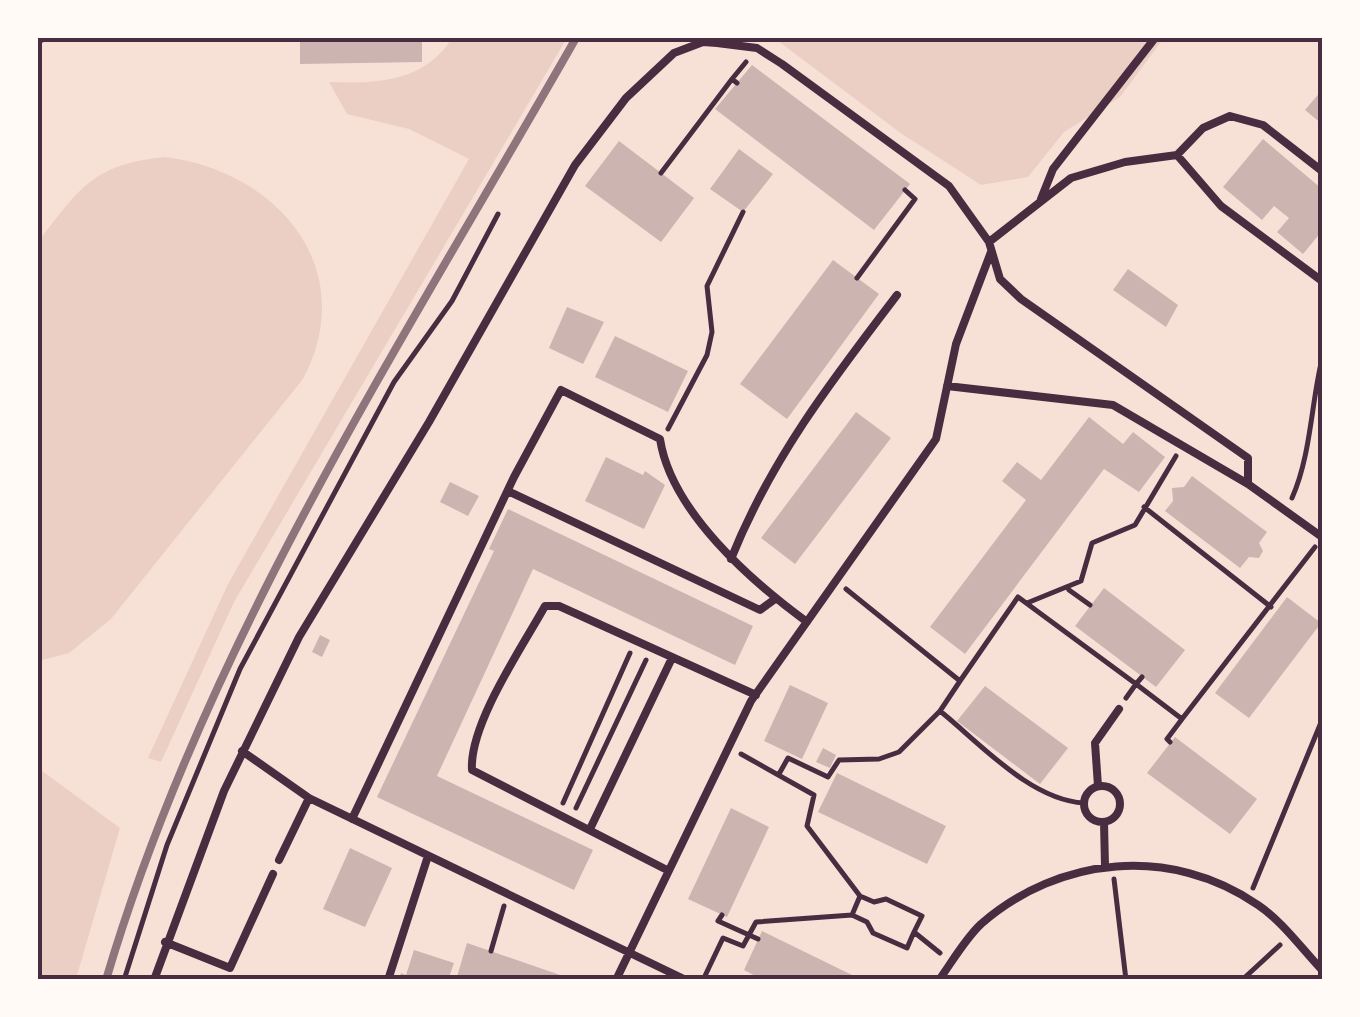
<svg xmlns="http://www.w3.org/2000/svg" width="1360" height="1017" viewBox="0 0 1360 1017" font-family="'DM Sans',sans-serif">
  <rect width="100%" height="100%" fill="#f7e1d7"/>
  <!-- green -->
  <path fill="#ebcfc5" d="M 452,38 L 567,38 L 234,602 L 161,762 L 148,758 L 228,584 L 469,159 L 409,129 L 347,114 L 329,82 C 376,84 425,82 452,38 Z
    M 774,38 L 1164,38 L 1120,97 L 1064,132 L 1028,177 L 981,185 L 902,134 Z
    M 165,157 C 278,171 361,269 303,379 L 111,619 L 69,653 L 38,661 L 38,242 C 80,188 93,164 165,157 Z
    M 38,768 L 120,828 L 76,979 L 38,979 Z"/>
  <!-- building -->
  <path fill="#ccb4b1" d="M 422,38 L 422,62 L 300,64 L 300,39 Z
    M 752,65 L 910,184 L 874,230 L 715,109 Z
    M 1322,90 L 1322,124 L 1305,110 Z
    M 1263,139 L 1322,189 L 1322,231 L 1303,254 L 1277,232 L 1289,218 L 1274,206 L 1262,220 L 1223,187 Z
    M 619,141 L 694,198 L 661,242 L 585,186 Z
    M 739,149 L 773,174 L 743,212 L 710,189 Z
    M 833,260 L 879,294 L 787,419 L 740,384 Z
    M 1128,269 L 1178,305 L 1166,327 L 1113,290 Z
    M 567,307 L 604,322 L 583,364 L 549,348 Z
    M 615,336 L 688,371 L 668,412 L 595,377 Z
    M 856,412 L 891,438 L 795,564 L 761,538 Z
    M 1089,417 L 1123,444 L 1133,432 L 1165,457 L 1139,492 L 1104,469 L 965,654 L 930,627 L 1026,500 L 1002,481 L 1017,462 L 1041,480 Z
    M 606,457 L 643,475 L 645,471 L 665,485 L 644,529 L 585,501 Z
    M 1192,476 L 1267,532 L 1259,543 L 1263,551 L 1259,558 L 1249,557 L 1240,568 L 1165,511 L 1173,501 L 1172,488 L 1184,487 Z
    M 450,482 L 479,496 L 468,516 L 440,502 Z
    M 508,509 L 753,626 L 735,665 L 533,569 L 437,776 L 593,850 L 574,890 L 377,797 L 494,551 L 489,549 Z
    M 1104,588 L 1185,650 L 1156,687 L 1075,626 Z
    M 1287,597 L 1321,623 L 1249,718 L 1215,693 Z
    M 320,635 L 330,640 L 322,657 L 312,652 Z
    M 790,685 L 828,703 L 802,759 L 764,741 Z
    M 985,686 L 1068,748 L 1040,784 L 957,721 Z
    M 1175,737 L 1257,799 L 1230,834 L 1147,773 Z
    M 823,748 L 836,755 L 830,768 L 816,762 Z
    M 837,773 L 946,826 L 927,864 L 818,812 Z
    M 731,808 L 769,827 L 727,917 L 688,899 Z
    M 350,848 L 392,868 L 365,927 L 323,909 Z
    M 762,931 L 852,975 L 850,980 L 763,980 L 744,970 Z
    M 467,943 L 563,976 L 561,980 L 456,980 Z
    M 414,950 L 454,963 L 448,980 L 399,980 L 401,973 L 406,975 Z"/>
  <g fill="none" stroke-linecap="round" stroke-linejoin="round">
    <!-- path -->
    <path stroke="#4a2c40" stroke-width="5" d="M 732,79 L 746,62
      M 661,173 L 732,79 L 737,83
      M 857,278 L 915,199 L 905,190
      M 668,429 L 707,355 L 712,332 L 707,286 L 743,212
      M 1292,498 C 1311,455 1311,404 1322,359
      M 1144,507 L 1271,607
      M 846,589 L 960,681 L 940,711 C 980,743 1030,800 1084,803
      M 1069,590 L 1090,605
      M 1027,603 L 1081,581 L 1092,543 L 1135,525 L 1176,456
      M 1142,677 L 1136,684 L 1182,719 L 1167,739 L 1170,742
      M 960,681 L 1018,597 L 1136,684 L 1126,698
      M 1182,719 L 1315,547
      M 741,754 L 814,795 L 807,826 L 860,896
      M 779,774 L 788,758 L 828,777 L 839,760 L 879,759 L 899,752 L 940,711
      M 563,803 L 630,653
      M 576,808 L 646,660
      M 1114,879 L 1126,980
      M 1253,888 L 1322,720
      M 722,915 L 718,921 L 758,939
      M 914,932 L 907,948 L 873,933 L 867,922 L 852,915 L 860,896 L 874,902 L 886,899 L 922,916 L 914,932 L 940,953
      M 491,951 L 504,906
      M 124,980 L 167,845 L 240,669 L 394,382 L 452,301 L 498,214
      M 703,980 L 723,938 L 743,946 L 756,922 L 852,915
      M 1242,980 L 1280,945"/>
    <!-- service -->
    <path stroke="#4a2c40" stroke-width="8" d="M 38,40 L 43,38
      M 1177,155 L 1221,206 L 1322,281
      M 1041,199 L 1053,169 L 1155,38
      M 989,242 L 1071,178 L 1125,162 L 1177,155 L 1203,128 L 1230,116 L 1263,125 L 1322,171
      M 947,386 L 1113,405 L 1248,484 L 1322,537
      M 508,491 L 760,610 L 775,599
      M 731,559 C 771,459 832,380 897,295
      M 242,751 L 309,798
      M1084 804a18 18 0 1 1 36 0a18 18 0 1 1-36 0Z
      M 1098,786 L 1095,743 L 1119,709
      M 352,819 L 514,477 L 561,390 L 660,439 C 671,511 751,581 807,622
      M 1104,822 L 1105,866
      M 590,829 L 672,658
      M 279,860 L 309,798 L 686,980
      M 667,870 L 472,770 C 469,724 523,646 545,606 L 559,606 L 756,695
      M 165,942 L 230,968 L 273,874
      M 154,980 L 224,791 L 299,637 L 429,422 L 575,165 L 626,98 L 674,53 L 703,42 L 717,43 L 757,48 L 782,64 L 949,186 L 989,242 L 1000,279 L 1021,299 L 1248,458 L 1248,484
      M 388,980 L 428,856
      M 616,980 L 751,701 L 936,439 L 956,344 L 991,252
      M 939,980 C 952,962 965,939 981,924 C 1059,856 1171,845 1258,905 C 1282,921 1302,949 1322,970"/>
    <!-- rail -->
    <path stroke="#8f747c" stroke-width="8" d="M 106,980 C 206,641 403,342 576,38"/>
  </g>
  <!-- border -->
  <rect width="1360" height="1017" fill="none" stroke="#fffaf5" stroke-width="80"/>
  <rect x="40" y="40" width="1280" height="937" fill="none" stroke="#4a2c40" stroke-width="4"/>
</svg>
